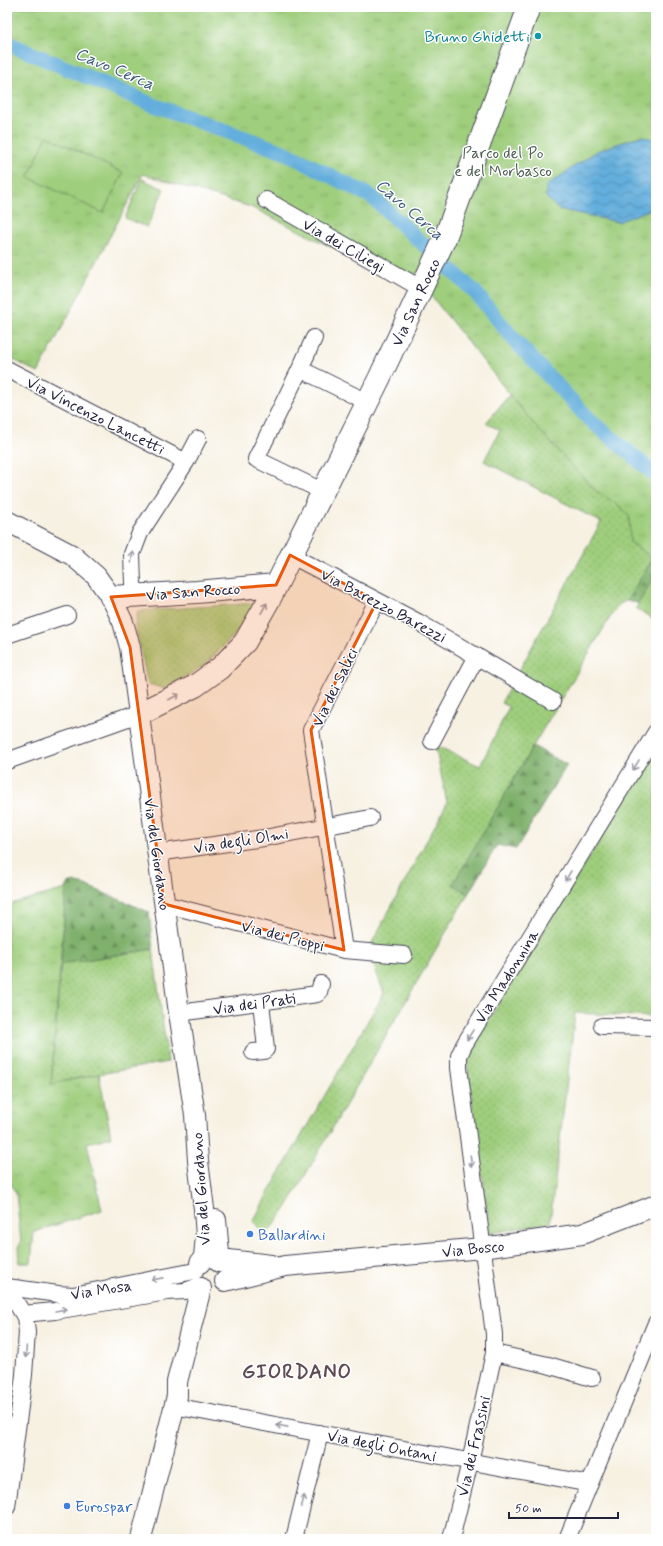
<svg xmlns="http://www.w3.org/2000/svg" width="663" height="1546" viewBox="0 0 663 1546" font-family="Mynerve,sans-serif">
  <defs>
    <pattern id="grass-dots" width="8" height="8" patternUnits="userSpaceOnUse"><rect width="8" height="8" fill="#9fce7d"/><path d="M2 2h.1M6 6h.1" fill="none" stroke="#89b16d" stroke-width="1.8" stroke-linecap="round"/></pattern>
    <pattern id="forest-firs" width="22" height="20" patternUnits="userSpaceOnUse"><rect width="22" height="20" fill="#7fb16c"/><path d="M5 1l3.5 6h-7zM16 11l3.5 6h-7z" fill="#68905a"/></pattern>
    <pattern id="park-tufts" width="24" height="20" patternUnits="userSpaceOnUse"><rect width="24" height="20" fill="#9fce7d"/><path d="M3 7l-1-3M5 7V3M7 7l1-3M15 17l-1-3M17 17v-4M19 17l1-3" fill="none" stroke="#89b16d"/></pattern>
    <pattern id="water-waves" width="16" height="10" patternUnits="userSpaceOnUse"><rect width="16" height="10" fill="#64aedc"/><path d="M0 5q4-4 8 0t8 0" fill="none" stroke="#528db4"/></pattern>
  </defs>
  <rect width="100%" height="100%" fill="#fff"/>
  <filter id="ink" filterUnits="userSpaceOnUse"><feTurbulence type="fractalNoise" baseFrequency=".025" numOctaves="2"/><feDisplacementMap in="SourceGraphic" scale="8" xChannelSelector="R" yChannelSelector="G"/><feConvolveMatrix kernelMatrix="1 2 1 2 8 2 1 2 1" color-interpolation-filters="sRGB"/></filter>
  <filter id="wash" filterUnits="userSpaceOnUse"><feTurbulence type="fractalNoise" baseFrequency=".012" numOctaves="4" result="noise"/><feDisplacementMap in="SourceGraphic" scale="16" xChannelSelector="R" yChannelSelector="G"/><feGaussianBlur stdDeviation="0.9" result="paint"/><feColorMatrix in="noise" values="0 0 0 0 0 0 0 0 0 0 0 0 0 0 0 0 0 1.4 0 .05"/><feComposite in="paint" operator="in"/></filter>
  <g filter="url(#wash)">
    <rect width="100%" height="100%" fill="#f7f1e2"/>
    <!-- grass -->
    <path fill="url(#grass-dots)" stroke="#60785c" d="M 656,7 L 656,554 L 627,600 L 617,606 L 533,746 L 454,884 L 468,894 L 285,1210 L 266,1235 L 253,1222 L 267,1195 L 384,993 L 368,950 L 447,803 L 435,745 L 480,766 L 509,707 L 501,703 L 601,522 L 484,461 L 500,430 L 486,423 L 510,394 Z
      M 256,603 L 238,632 L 203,666 L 166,689 L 148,684 L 135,625 L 138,611 Z
      M 656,749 L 656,1017 L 575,1013 L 550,1223 L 490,1233 L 466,1057 Z
      M 153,949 L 168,1062 L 99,1074 L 51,1084 L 61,964 Z"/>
    <!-- forest -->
    <path fill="url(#forest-firs)" stroke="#506a54" d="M 656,554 L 656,609 L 627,600 Z
      M 533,746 L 567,765 L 516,849 L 497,845 L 468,894 L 453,884 Z
      M 73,882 L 85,885 L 149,912 L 153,949 L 61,964 L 66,889 L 68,883 Z"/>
    <!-- park -->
    <path fill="url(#park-tufts)" stroke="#60785c" d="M 7,7 L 656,7 L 656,566 L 648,555 L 630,542 L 629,516 L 621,507 L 596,491 L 535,426 L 432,297 L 251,207 L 143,174 L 38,373 L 7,356 Z
      M 656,573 L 656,621 L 636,608 Z
      M 66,889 L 51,1084 L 99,1074 L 111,1137 L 87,1143 L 102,1210 L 34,1232 L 31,1263 L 20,1263 L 19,1245 L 21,1242 L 16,1193 L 7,1179 L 7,905 Z"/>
    <!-- pitch -->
    <path fill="#9fce7d" stroke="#60785c" d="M 47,136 L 123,173 L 103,213 L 28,177 Z
      M 142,179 L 164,189 L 147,227 L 125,218 Z"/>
    <!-- water -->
    <path fill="url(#water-waves)" stroke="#43688c" d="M 641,136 L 656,140 L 656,207 L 618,222 L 558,209 L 546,197 L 546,186 L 597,151 Z"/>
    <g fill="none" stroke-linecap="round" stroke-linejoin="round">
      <!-- canal -->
      <path stroke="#64aedc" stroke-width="15" d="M 7,43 L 151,104 L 286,153 L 372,197 L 475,292 L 517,343 L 589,419 L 656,475"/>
    </g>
  </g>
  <g filter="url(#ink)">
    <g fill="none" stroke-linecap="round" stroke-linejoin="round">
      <defs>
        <path id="minor" d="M 266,200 L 422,289
          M 7,369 L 186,462
          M 300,369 L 314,338
          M 322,491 L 256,459 L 300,369 L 367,402
          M 290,555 L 418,622 L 553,701
          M 137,595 L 133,584 L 132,554 L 140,533 L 186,462 L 198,439
          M 7,635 L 67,615
          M 432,741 L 477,656
          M 7,761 L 139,714
          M 157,853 L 264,838 L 370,818
          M 164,904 L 344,950 L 404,955
          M 344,950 L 311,730 L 377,601
          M 179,1013 L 317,994 L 319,992 L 321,984
          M 602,1026 L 656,1027
          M 253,1052 L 264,1051 L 266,1049 L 261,1002
          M 7,1287 L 58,1294 L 73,1295 L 195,1271
          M 7,1294 L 17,1304 L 25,1317 L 27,1332 L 24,1375 L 7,1507
          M 23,1314 L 55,1311 L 167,1292 L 185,1291 L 199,1286
          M 494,1353 L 548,1365 L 592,1378
          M 174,1406 L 590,1484
          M 294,1539 L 320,1433
          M 451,1539 L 470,1462 L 494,1353 L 494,1334 L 459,1068 L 459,1056 L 464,1045 L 656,732
          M 567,1539 L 656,1323"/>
        <path id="tertiary" d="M 7,521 L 72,555 L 96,576 L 111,597 L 123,622 L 130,647 L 179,1013 L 195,1115 L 198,1161 L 204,1209 L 206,1236 L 204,1257 L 200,1263
          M 216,1220 L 219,1253 L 218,1261
          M 219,1262 L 229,1260 L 271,1265
          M 225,1281 L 285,1266 L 482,1248 L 582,1234 L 656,1205
          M 141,1539 L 177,1396 L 177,1382 L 201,1288"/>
        <path id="secondary" d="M 111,597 L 197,592 L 276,585
          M 139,714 L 195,686 L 220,668 L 245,642 L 270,598 L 379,379 L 445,238 L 529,7"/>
      </defs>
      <!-- minor casing -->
      <use href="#minor" stroke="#424154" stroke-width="18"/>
      <!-- tertiary casing -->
      <use href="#tertiary" stroke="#424154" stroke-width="22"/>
      <!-- secondary casing -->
      <use href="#secondary" stroke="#424154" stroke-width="24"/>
      <!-- minor -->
      <use href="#minor" stroke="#fff" stroke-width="16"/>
      <!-- tertiary -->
      <use href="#tertiary" stroke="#fff" stroke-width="20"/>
      <!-- secondary -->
      <use href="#secondary" stroke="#fff" stroke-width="22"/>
    </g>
    <!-- one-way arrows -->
    <defs><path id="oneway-shaft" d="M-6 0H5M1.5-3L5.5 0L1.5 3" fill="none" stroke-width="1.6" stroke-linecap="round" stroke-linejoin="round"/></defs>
    <g stroke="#9c9ca7">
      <use href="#oneway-shaft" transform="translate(132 557) rotate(-83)"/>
      <use href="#oneway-shaft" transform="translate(264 608) rotate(-61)"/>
      <use href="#oneway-shaft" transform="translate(174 697) rotate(-27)"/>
      <use href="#oneway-shaft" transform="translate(636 765) rotate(121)"/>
      <use href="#oneway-shaft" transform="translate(568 876) rotate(121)"/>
      <use href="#oneway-shaft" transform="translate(470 1035) rotate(122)"/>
      <use href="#oneway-shaft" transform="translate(471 1161) rotate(83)"/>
      <use href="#oneway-shaft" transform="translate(157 1279) rotate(169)"/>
      <use href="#oneway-shaft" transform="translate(61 1310) rotate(-10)"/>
      <use href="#oneway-shaft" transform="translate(26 1352) rotate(94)"/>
      <use href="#oneway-shaft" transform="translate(282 1426) rotate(-169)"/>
      <use href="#oneway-shaft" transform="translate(303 1501) rotate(-76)"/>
    </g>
  </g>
  <!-- marked area -->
  <path fill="#e8590c" fill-opacity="0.2" stroke="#e8590c" stroke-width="3" stroke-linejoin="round" d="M 290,555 L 377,601 L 311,730 L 344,950 L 164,904 L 130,647 L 111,597 L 276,585 Z"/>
  <!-- markers -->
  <circle fill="#0f9aa8" stroke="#fff" stroke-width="1.5" cx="538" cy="36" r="4"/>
  <g fill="#3f7fe0" stroke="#fff" stroke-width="1.5">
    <circle cx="250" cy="1234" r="4"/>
    <circle cx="67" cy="1506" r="4"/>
  </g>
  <g text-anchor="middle" stroke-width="3" stroke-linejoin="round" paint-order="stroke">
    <!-- culture labels -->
    <g font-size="16" fill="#0d838f" stroke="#fff" text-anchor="end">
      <text x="530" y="42">Bruno Ghidetti</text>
    </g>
    <!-- park labels -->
    <g font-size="16" fill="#4e5e52" stroke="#fff">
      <text x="503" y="158">Parco del Po<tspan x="503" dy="18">e del Morbasco</tspan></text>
    </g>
    <!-- street labels -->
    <g font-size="16" fill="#22223b" stroke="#fff">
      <text transform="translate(344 245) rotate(30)" y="6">Via dei Ciliegi</text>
      <text transform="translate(415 302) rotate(-65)" y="6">Via San Rocco</text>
      <text transform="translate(96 415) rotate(27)" y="6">Via Vincenzo Lancetti</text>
      <text transform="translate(193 591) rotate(-4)" y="6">Via San Rocco</text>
      <text transform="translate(384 605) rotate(28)" y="6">Via Barezzo Barezzi</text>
      <text transform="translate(334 687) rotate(-64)" y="6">Via dei Salici</text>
      <text transform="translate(241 840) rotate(-9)" y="6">Via degli Olmi</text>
      <text transform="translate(158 854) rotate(82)" y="6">Via del Giordano</text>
      <text transform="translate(283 935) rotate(14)" y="6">Via dei Pioppi</text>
      <text transform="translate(506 976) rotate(-58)" y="6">Via Madonnina</text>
      <text transform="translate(254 1003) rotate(-8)" y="6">Via dei Prati</text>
      <text transform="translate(200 1189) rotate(-94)" y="6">Via del Giordano</text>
      <text transform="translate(473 1248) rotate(-6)" y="6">Via Bosco</text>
      <text transform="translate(101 1289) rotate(-9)" y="6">Via Mosa</text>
      <text transform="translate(382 1445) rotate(11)" y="6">Via degli Ontani</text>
      <text transform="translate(473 1446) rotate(-77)" y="6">Via dei Frassini</text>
    </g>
    <!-- shop labels -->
    <g font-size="16" fill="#366cbe" stroke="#fff" text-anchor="start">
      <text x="258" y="1240">Ballardini</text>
      <text x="75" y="1512">Eurospar</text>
    </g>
    <!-- water labels -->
    <g font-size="17" font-style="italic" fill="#3c5a7b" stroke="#fff">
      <text transform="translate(115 68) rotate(23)" y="6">Cavo Cerca</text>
      <text transform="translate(410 209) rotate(41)" y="6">Cavo Cerca</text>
    </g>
    <!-- district labels -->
    <g font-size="20" font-weight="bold" letter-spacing="1" fill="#5f4b53" stroke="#fff">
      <text x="297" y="1378">GIORDANO</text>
    </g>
  </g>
  <!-- margin -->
  <rect width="663" height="1546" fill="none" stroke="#fff" stroke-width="24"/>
  <!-- scale -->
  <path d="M509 1512v6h109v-6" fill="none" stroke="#22223b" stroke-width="2"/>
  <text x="515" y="1512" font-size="12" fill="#22223b" stroke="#ffffff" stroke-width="3" paint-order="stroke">50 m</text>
</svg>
